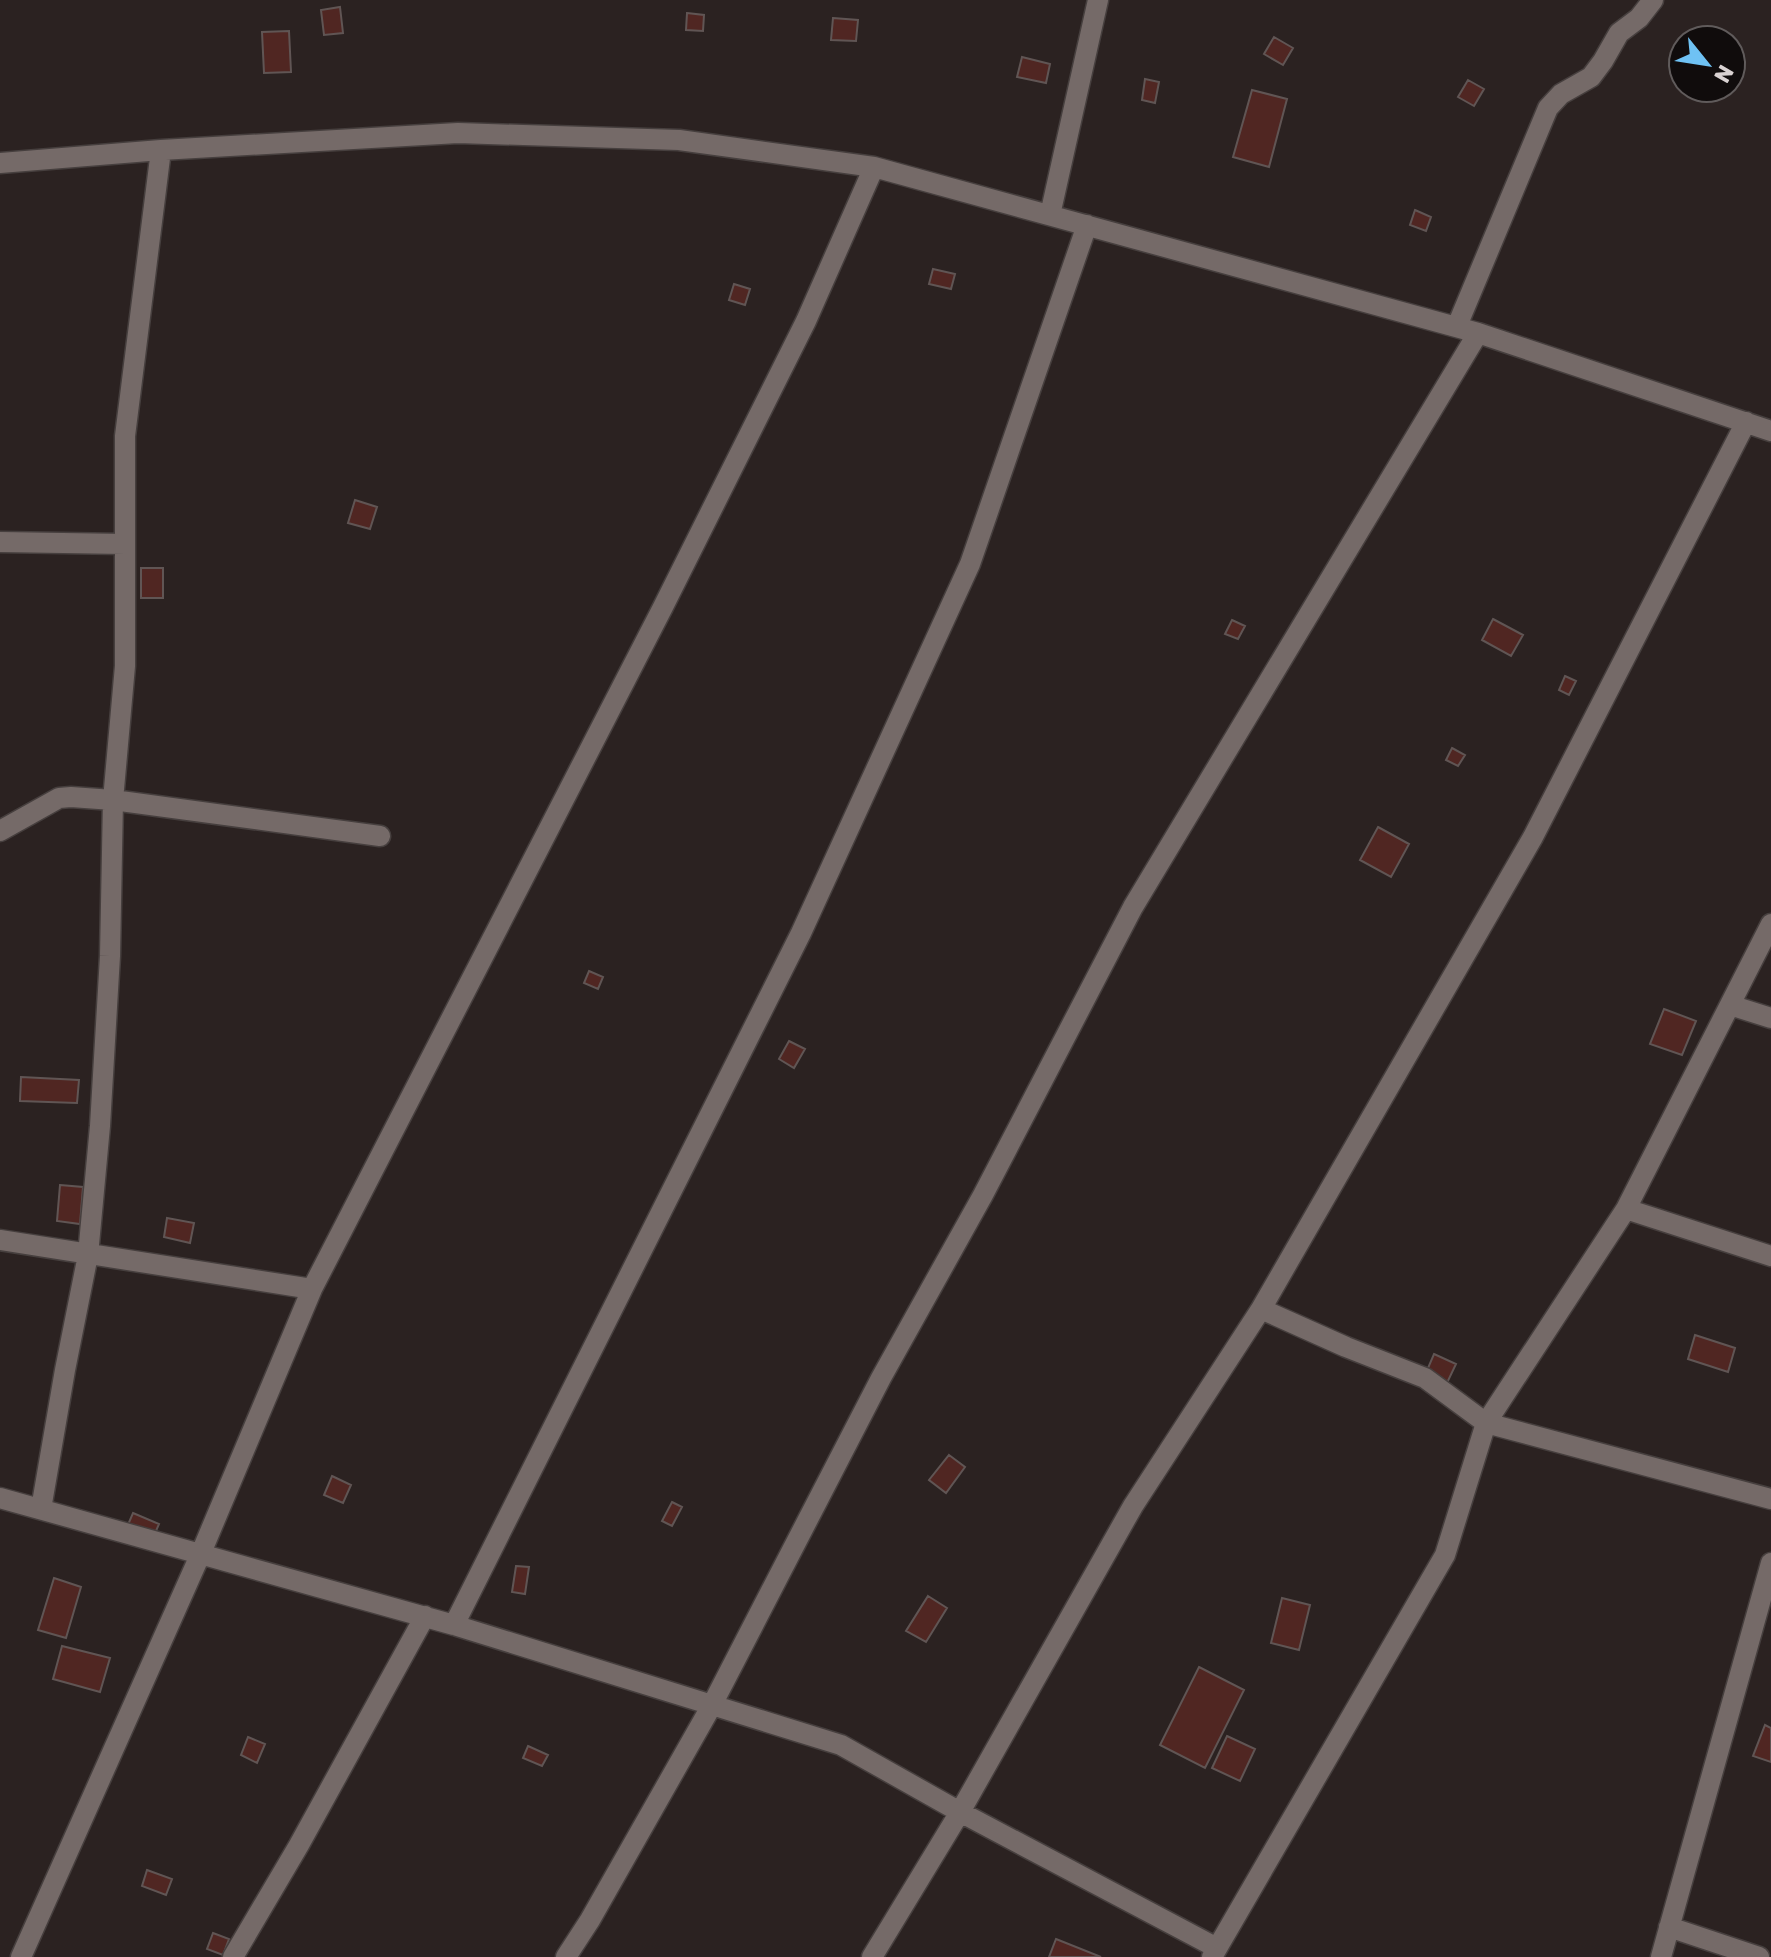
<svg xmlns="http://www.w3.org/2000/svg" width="1771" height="1957" viewBox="0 0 1771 1957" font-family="Rubik,sans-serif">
  <rect width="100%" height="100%" fill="#2b2221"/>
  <!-- building -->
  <path fill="#502622" stroke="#605554" stroke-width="2" d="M 340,7 L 343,33 L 324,35 L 321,10 Z
    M 687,13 L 704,15 L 703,31 L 686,30 Z
    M 833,18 L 858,20 L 856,41 L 831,40 Z
    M 289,31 L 291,72 L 264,73 L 262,32 Z
    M 1274,37 L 1293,48 L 1283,65 L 1264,54 Z
    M 1022,57 L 1050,64 L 1046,83 L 1017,77 Z
    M 1145,79 L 1159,82 L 1155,103 L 1142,100 Z
    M 1468,80 L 1484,89 L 1474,106 L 1458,97 Z
    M 1252,90 L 1287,99 L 1269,167 L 1233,157 Z
    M 1415,210 L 1431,217 L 1426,231 L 1410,225 Z
    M 933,269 L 955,274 L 951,289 L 929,284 Z
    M 734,284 L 750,289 L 745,305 L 729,300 Z
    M 355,500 L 377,507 L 370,529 L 348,523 Z
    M 141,568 L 163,568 L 163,598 L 141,598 Z
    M 1493,619 L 1523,635 L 1511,656 L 1482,640 Z
    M 1232,620 L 1245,626 L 1238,639 L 1225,634 Z
    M 1565,676 L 1576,681 L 1569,695 L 1559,690 Z
    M 1452,748 L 1465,755 L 1458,766 L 1446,760 Z
    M 1378,827 L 1409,844 L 1391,877 L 1360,860 Z
    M 589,971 L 603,977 L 598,989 L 584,983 Z
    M 1664,1009 L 1696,1021 L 1682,1055 L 1650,1044 Z
    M 789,1041 L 805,1049 L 794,1068 L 779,1059 Z
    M 21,1077 L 79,1080 L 77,1103 L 20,1101 Z
    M 60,1185 L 83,1187 L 80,1224 L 57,1221 Z
    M 167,1218 L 194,1223 L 190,1243 L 164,1237 Z
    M 1695,1335 L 1735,1348 L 1728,1372 L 1688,1359 Z
    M 1434,1354 L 1456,1364 L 1446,1385 L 1425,1375 Z
    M 949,1455 L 965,1467 L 946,1493 L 929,1480 Z
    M 332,1476 L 351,1485 L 343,1503 L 324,1495 Z
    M 672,1502 L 682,1507 L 672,1526 L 662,1521 Z
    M 133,1513 L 159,1524 L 153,1538 L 127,1527 Z
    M 516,1566 L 529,1567 L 525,1594 L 512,1592 Z
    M 54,1578 L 81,1587 L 66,1638 L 38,1630 Z
    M 928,1596 L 947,1608 L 926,1642 L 906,1631 Z
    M 1282,1598 L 1310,1605 L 1299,1650 L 1271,1643 Z
    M 62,1646 L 110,1658 L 100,1692 L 53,1679 Z
    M 1199,1667 L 1244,1690 L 1205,1768 L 1160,1745 Z
    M 1765,1725 L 1771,1728 L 1771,1762 L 1753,1756 Z
    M 1227,1736 L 1255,1749 L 1240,1781 L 1212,1768 Z
    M 248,1737 L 265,1744 L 257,1763 L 241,1755 Z
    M 528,1746 L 548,1755 L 542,1766 L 523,1758 Z
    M 147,1870 L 172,1879 L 166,1895 L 142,1886 Z
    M 213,1933 L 229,1939 L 223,1955 L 207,1949 Z
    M 1056,1939 L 1101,1957 L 1049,1957 Z"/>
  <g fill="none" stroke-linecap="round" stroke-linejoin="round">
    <defs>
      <path id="minor" d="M 0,163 L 161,150 L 458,133 L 679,140 L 874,167 L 1478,333 L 1771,431
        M 1050,215 L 1098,0
        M 1457,326 L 1548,108 L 1561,94 L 1591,77 L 1603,61 L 1619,33 L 1639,18 L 1653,0
        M 0,542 L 125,544
        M 0,831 L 59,798 L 71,797 L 113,800 L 380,836
        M 1730,1005 L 1771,1018
        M 1626,1209 L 1771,1256
        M 0,1240 L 312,1289
        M 1261,1309 L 1346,1347 L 1425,1378 L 1486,1423 L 1771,1499
        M 0,1498 L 454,1625 L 841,1745 L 960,1812 L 1217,1948
        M 41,1509 L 65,1370 L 88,1255 L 100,1126 L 110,956 L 113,800 L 125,666 L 125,436 L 161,150
        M 454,1625 L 801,933 L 970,564 L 1087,225
        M 1669,1927 L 1759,1957
        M 21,1957 L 201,1553 L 312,1289 L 663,607 L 806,321 L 874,167
        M 233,1957 L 299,1845 L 425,1616
        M 566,1957 L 590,1920 L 712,1705 L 881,1378 L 983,1195 L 1133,907 L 1478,333
        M 872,1957 L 960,1812 L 1133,1506 L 1261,1309 L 1533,837 L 1746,422
        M 1212,1957 L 1445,1555 L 1486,1423 L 1626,1209 L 1771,924
        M 1661,1957 L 1771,1563"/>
    </defs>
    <!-- minor casing -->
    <use href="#minor" stroke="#463f3e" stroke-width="23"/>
    <!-- minor -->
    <use href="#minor" stroke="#756a68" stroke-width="20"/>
  </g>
  <!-- north arrow -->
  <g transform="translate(1707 64) rotate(120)"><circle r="38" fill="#100c0c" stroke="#605b5b" stroke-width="2"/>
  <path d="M0-6L14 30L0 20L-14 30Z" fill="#6fc2f4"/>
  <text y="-12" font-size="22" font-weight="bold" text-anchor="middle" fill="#d9d2d2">N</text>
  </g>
</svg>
